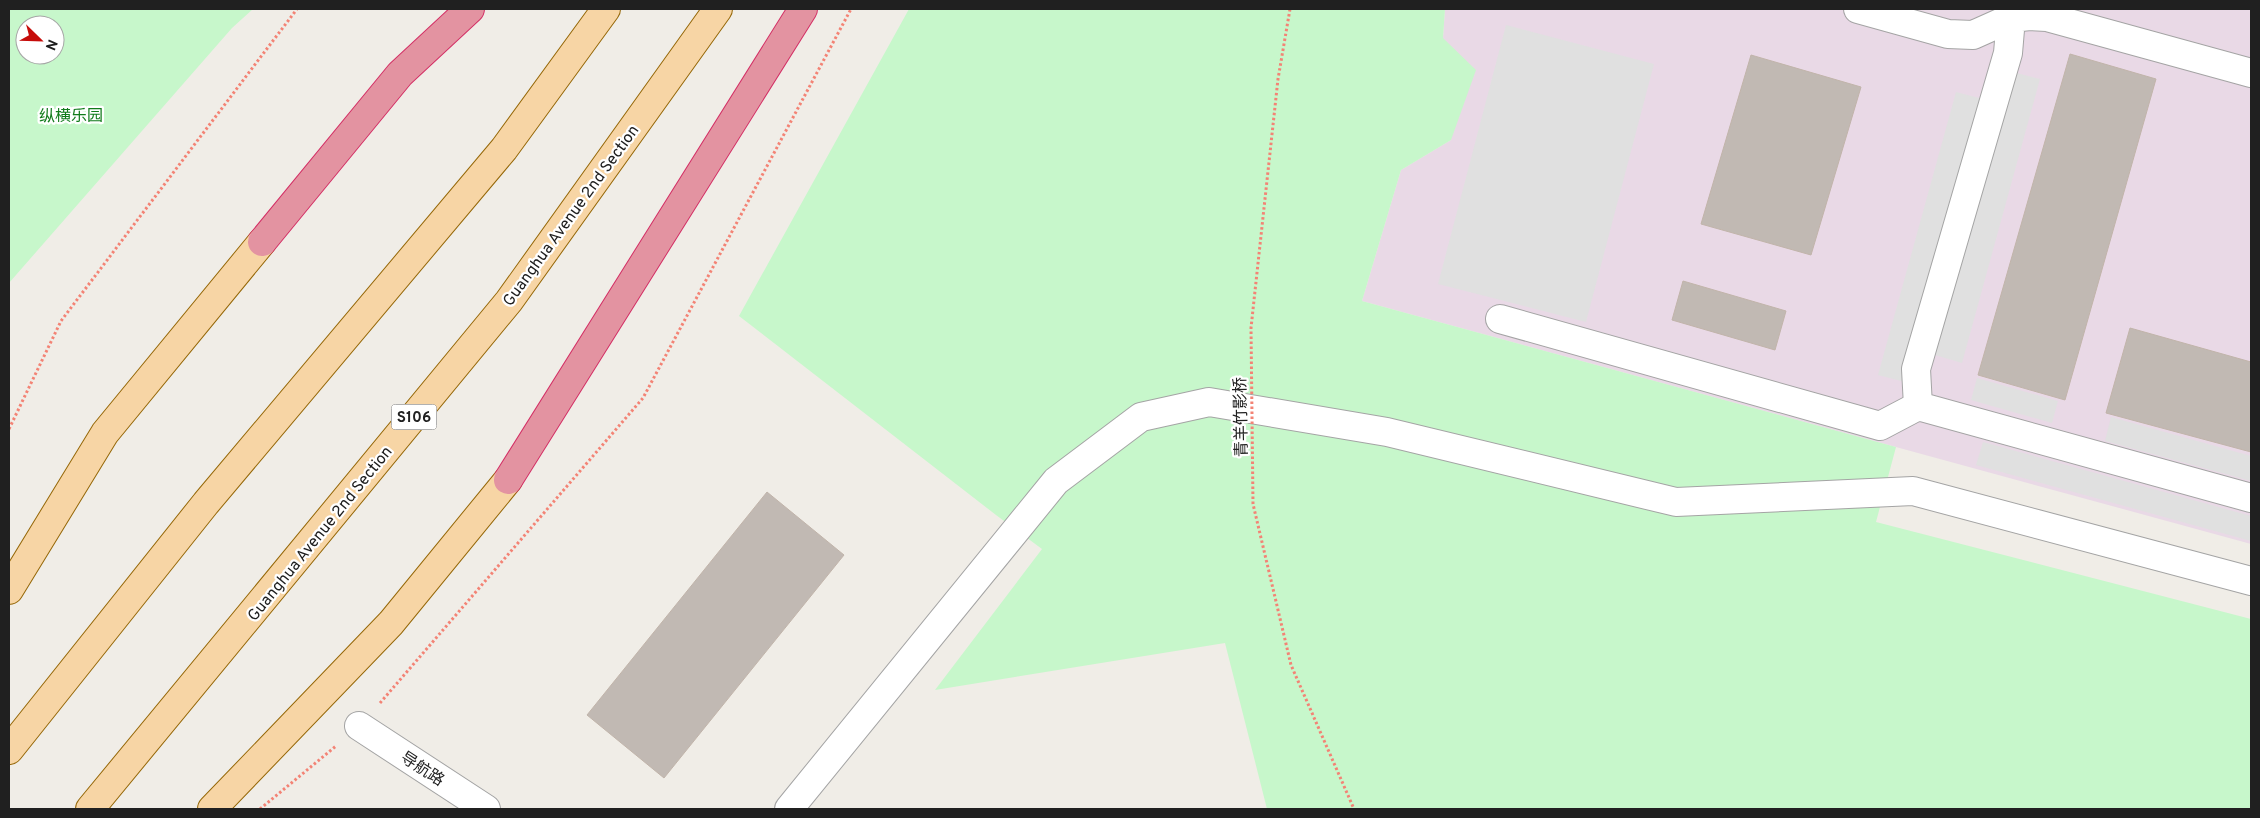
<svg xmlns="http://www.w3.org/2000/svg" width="2260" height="818" viewBox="0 0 2260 818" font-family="Overpass,'Noto Sans SC',sans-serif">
  <rect width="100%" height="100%" fill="#f0ede7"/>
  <!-- industrial -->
  <path fill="#e9d9e6" d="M 1445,9 L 2251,9 L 2251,544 L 1362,301 L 1401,170 L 1451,140 L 1443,38 Z"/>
  <!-- park -->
  <path fill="#c7f7cb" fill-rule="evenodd" d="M 9,9 L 253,9 L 232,28 L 9,283 ZM 25,25 L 55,25 L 55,55 L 25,55 Z
    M 909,9 L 1445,9 L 1443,38 L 1476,70 L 1451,140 L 1401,170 L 1362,301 L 1896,447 L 1876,522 L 2251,619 L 2251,809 L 1267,809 L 1225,643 L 935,690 L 1042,549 L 996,515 L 739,316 Z"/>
  <!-- parking -->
  <path fill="#e0e0e0" d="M 1506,25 L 1654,64 L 1586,322 L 1438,284 Z
    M 2013,72 L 2040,79 L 1962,363 L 1935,355 Z
    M 1956,92 L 1983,99 L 1905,382 L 1878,375 Z
    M 1977,378 L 2058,401 L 2052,423 L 1971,400 Z
    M 2111,417 L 2251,456 L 2251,481 L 2105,441 Z
    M 1983,442 L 2251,516 L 2251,541 L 1976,465 Z"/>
  <!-- building -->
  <path fill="#c1b9b3" stroke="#c1b4aa" d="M 2070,54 L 2156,79 L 2065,400 L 1978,375 Z
    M 1751,55 L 1861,87 L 1811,255 L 1701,224 Z
    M 1683,281 L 1786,311 L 1775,350 L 1672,320 Z
    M 2130,328 L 2251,362 L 2251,452 L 2106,413 Z
    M 767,492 L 844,555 L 664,778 L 587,715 Z"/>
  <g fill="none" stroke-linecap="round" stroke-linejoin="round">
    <defs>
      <path id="minor" d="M 1858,9 L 1948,34 L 1973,35 L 2011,18 L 2030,16 L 2047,17 L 2251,73
        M 1500,319 L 1880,426 L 1918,406 L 2251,498
        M 1918,406 L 1916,369 L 2008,53 L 2011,18
        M 359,726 L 486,809
        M 789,809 L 1056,481 L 1141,417 L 1209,402 L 1387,432 L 1676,502 L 1913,491 L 2251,581"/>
      <path id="major" d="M 9,590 L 105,433 L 262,242
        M 9,750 L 206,503 L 504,149 L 606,9
        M 90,809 L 509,301 L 718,9
        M 212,809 L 391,623 L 508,480"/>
      <path id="highway" d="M 262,242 L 400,74 L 470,9
        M 508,480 L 803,9"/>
    </defs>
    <!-- minor casing -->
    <use href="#minor" stroke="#a4a4a4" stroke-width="30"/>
    <!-- major casing -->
    <use href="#major" stroke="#956707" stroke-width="30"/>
    <!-- highway casing -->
    <use href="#highway" stroke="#d32f65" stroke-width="30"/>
    <!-- path -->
    <path stroke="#f38375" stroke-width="3" stroke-dasharray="2.5 2.5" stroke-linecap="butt" d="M 9,429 L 61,321 L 297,9
      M 380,703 L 643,398 L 851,9
      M 260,809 L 336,746"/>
    <!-- minor -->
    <use href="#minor" stroke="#fff" stroke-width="28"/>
    <!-- major -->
    <use href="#major" stroke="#f7d5a5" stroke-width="28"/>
    <!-- highway -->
    <use href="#highway" stroke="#e393a1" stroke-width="28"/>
    <!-- path-bridge -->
    <path stroke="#f38375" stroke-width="3" stroke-dasharray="2.5 2.5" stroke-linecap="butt" d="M 1290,9 L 1278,79 L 1251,328 L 1253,504 L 1291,665 L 1354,809"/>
  </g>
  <g text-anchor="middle" stroke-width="4.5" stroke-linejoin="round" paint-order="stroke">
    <!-- shield labels -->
    <rect fill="#fff" stroke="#636363" stroke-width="1" x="391.5" y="404.5" width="45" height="25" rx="4"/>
    <g font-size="15" font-weight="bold" fill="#202020">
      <text x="414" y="422">S106</text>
    </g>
    <!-- park labels -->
    <g font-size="16" fill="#117b1b" stroke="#fff">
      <text x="71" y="121">纵横乐园</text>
    </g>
    <!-- street labels -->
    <g font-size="16" fill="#202020" stroke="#fff">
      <text transform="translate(570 215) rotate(-54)" y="6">Guanghua Avenue 2nd Section</text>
      <text transform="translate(1240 417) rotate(-91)" y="6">青羊·竹影桥</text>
      <text transform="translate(319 533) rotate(-51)" y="6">Guanghua Avenue 2nd Section</text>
      <text transform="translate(423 768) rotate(33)" y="6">导航路</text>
    </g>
  </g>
  <!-- border -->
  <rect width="2260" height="818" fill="none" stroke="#202020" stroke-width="20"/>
  <!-- north arrow -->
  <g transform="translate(40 40) rotate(113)"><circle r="24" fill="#ffffff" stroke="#a6a6a6"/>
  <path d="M0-4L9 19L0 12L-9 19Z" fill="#c60c0a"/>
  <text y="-8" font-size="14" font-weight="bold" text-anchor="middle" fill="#202020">N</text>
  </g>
</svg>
